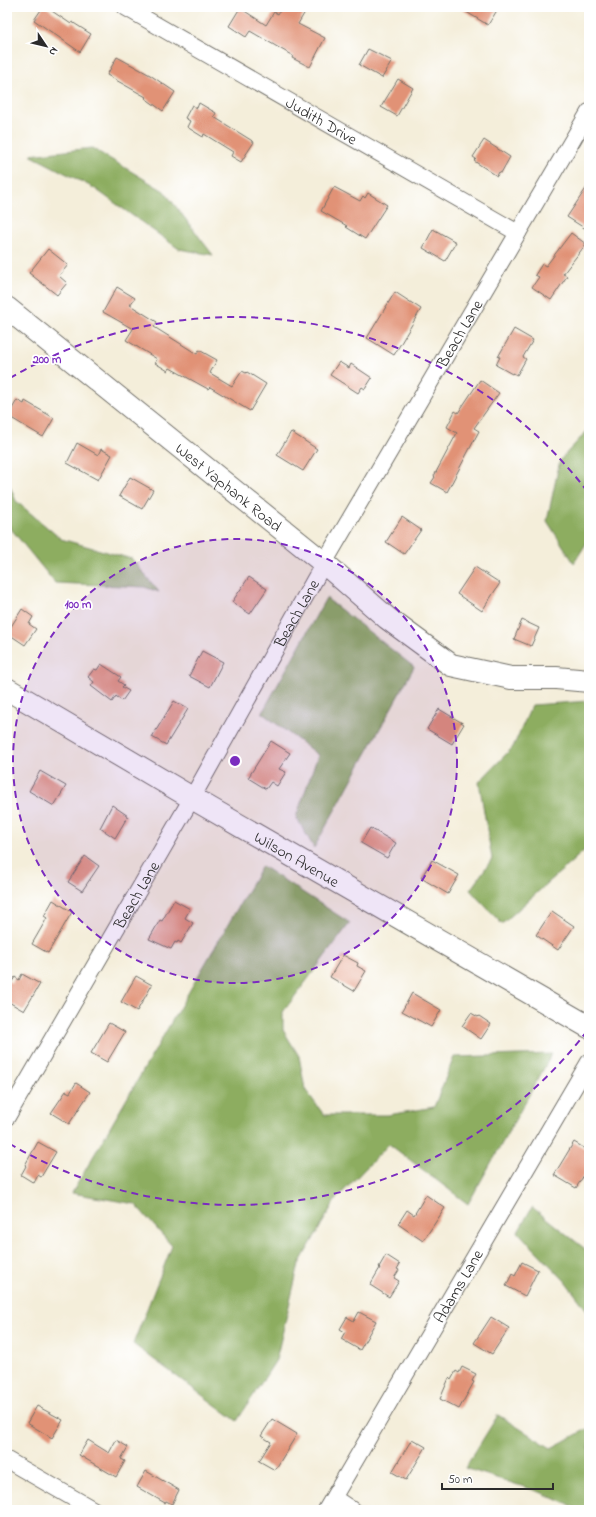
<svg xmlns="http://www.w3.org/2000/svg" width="596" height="1517" viewBox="0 0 596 1517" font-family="'Indie Flower',sans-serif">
  <rect width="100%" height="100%" fill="#fff"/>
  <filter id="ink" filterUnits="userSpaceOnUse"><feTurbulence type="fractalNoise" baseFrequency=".025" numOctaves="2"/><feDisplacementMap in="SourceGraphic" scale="8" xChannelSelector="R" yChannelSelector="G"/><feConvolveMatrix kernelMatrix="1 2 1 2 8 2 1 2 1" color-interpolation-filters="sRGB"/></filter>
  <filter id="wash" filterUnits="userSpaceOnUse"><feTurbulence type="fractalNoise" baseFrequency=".012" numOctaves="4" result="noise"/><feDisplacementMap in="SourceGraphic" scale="16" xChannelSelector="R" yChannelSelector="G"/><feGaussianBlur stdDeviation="0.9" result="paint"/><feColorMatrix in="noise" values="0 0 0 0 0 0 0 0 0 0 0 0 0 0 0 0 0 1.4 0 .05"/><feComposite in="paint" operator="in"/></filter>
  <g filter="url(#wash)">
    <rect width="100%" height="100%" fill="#f4eeda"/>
    <!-- forest -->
    <path fill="#8dad61" stroke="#5c6c46" d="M 92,148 L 164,191 L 213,255 L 179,249 L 94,188 L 30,155 Z
      M 589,429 L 589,539 L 574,563 L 547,521 L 560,460 Z
      M 7,479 L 16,501 L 61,539 L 132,559 L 159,592 L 144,587 L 55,583 L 7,524 Z
      M 326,598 L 414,667 L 314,848 L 296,817 L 318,755 L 262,713 Z
      M 589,701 L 589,850 L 586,849 L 502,924 L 470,890 L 492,859 L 479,782 L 513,747 L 532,705 Z
      M 262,866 L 350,923 L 283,1012 L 283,1030 L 299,1056 L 305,1089 L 324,1115 L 388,1115 L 434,1107 L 454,1057 L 552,1054 L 468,1204 L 389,1144 L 336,1199 L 299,1264 L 276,1360 L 237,1421 L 133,1344 L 172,1246 L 135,1204 L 72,1193 Z
      M 532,1207 L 589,1252 L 589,1313 L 565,1281 L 518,1232 Z
      M 498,1415 L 551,1448 L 589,1428 L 589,1510 L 580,1510 L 540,1492 L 465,1468 Z"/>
    <g id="blocks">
      <!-- building -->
      <path fill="#e19276" d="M 43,7 L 46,7 L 71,24 L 72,22 L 91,34 L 80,52 L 34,20 Z
        M 282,7 L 308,7 L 298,24 L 325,38 L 310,67 L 292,58 L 293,56 L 250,31 L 246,37 L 229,26 L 240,8 L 266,25 L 274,12 L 278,14 Z
        M 458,7 L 499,7 L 488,25 Z
        M 368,49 L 392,61 L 382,78 L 359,65 Z
        M 117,57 L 150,75 L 175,92 L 163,111 L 145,98 L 146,97 L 107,75 Z
        M 398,79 L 413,88 L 397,116 L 381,107 Z
        M 199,103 L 216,113 L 214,117 L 254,142 L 241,162 L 231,156 L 233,152 L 204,134 L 203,137 L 187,127 L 190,121 L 185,118 L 192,105 L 197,108 Z
        M 484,140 L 510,157 L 501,173 L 499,172 L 497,176 L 474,161 L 476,159 L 473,157 Z
        M 589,184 L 589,231 L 567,217 Z
        M 334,187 L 360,201 L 363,196 L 365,198 L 368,193 L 387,205 L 365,239 L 346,227 L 347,226 L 321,211 Z
        M 433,229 L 456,242 L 445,261 L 423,248 Z
        M 571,233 L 586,244 L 563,274 L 567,276 L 551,300 L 532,287 L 539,277 L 535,275 L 542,264 L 546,266 Z
        M 48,249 L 68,265 L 59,276 L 67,283 L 57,295 L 29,273 Z
        M 117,287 L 135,298 L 130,305 L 157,322 L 154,327 L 197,354 L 199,350 L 217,360 L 210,373 L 232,386 L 242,371 L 246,373 L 247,372 L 266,384 L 250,411 L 210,387 L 208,389 L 170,368 L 168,371 L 155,363 L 157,359 L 126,340 L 133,329 L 103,312 Z
        M 395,292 L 421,309 L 394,355 L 367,338 Z
        M 514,329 L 533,340 L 523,357 L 526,359 L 517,375 L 513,373 L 512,374 L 496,365 L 500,357 L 498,357 Z
        M 339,362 L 349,368 L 351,364 L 372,378 L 365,389 L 362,387 L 358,393 L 330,375 Z
        M 480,380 L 499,393 L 474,428 L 479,431 L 447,492 L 431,483 L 435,477 L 434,476 L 457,433 L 447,427 L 455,411 L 458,413 Z
        M 17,400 L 24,404 L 25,401 L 54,418 L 43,437 L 8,416 Z
        M 291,432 L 317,449 L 303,471 L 277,455 Z
        M 77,443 L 98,455 L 101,449 L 112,455 L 98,480 L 67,463 Z
        M 130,477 L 153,490 L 142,509 L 119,496 Z
        M 402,517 L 421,530 L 404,554 L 386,542 Z
        M 475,567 L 500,583 L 482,611 L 457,594 Z
        M 249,577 L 267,589 L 250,614 L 232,602 Z
        M 22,609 L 33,617 L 29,624 L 36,629 L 25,645 L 7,633 Z
        M 522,620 L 539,628 L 531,646 L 514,639 Z
        M 202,651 L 223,662 L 210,687 L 189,676 Z
        M 101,664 L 121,677 L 118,681 L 124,685 L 122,687 L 129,691 L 122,701 L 116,696 L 112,702 L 91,686 L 94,682 L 88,677 L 94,669 L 97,670 Z
        M 174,701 L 188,709 L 166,745 L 152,737 Z
        M 439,709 L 464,724 L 452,744 L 427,729 Z
        M 271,741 L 290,753 L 279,769 L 286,772 L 277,786 L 271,782 L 266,789 L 248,778 Z
        M 40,771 L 66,786 L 54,806 L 29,791 Z
        M 112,805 L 128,816 L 115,838 L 100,828 Z
        M 370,828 L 396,843 L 387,858 L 361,843 Z
        M 85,856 L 99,866 L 82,891 L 68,882 Z
        M 432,860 L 459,875 L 448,894 L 421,878 Z
        M 53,900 L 72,912 L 48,953 L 32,944 L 47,918 L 44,916 Z
        M 174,900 L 190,909 L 185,918 L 193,923 L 181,943 L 178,941 L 177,943 L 175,942 L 171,949 L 149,939 L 160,920 L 162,921 Z
        M 552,911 L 574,926 L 558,950 L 536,935 Z
        M 343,955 L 358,963 L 357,966 L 366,971 L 354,991 L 330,977 Z
        M 22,974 L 40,984 L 24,1011 L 7,1001 L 7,980 L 11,983 L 15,977 L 19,980 Z
        M 136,976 L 152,985 L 137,1011 L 121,1002 Z
        M 412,993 L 441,1010 L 431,1027 L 402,1011 Z
        M 471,1013 L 478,1017 L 479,1016 L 491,1024 L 481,1039 L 462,1026 Z
        M 109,1023 L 125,1032 L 107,1062 L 91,1053 Z
        M 76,1083 L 90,1092 L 69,1124 L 51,1113 L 66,1091 L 70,1093 Z
        M 38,1142 L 56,1152 L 41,1177 L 38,1175 L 34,1183 L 21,1175 L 26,1166 L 25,1165 Z
        M 574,1142 L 589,1151 L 589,1167 L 576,1188 L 554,1175 Z
        M 426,1195 L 445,1208 L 423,1241 L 398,1224 L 407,1210 L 414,1215 Z
        M 386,1255 L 400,1264 L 397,1269 L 399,1270 L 394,1278 L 399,1281 L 389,1297 L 370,1285 L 380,1268 L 379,1267 Z
        M 522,1262 L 538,1270 L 525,1296 L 506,1286 L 512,1274 L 515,1276 Z
        M 359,1312 L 376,1321 L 360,1350 L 341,1339 L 345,1332 L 340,1329 L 347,1317 L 354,1321 Z
        M 491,1317 L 509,1328 L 492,1354 L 474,1343 Z
        M 462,1367 L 476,1374 L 472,1381 L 474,1382 L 459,1409 L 440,1399 L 449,1378 L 451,1380 L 456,1371 L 459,1373 Z
        M 37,1406 L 63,1420 L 52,1438 L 27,1423 Z
        M 272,1419 L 297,1434 L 275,1470 L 259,1461 L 271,1442 L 261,1436 Z
        M 412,1439 L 426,1447 L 406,1480 L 392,1472 Z
        M 88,1440 L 109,1453 L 116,1440 L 128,1447 L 121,1459 L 125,1461 L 116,1477 L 79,1455 Z
        M 146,1471 L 179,1490 L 172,1504 L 166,1501 L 165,1503 L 137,1487 Z"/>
    </g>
  </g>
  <g filter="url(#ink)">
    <use href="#blocks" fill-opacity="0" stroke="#716f68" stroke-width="1"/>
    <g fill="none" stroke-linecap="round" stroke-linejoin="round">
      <defs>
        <g id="street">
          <path id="s1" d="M 125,7 L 518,233"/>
          <path id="s2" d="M 7,1117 L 192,798 L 324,563 L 589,112"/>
          <path d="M 7,1460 L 94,1510"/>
          <path d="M 334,1498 L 352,1510"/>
          <path id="s3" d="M 326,1510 L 589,1062"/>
        </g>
        <g id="secondary">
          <path id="s4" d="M 7,308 L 324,563 L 387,618 L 451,665 L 511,678 L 556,678 L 589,681"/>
          <path id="s5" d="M 7,689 L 192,798 L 589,1027"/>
        </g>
      </defs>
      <!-- street casing -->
      <use href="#street" stroke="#716f68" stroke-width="18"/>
      <!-- secondary casing -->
      <use href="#secondary" stroke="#716f68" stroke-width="24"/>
      <!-- street -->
      <use href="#street" stroke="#fff" stroke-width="16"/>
      <!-- secondary -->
      <use href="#secondary" stroke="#fff" stroke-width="22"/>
    </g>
  </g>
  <!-- distance rings -->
  <circle cx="235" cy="761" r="222" fill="#7b2cbf" fill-opacity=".12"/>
  <g fill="none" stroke="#7b2cbf" stroke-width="2" stroke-dasharray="7 5">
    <circle cx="235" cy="761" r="222"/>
    <path d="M587 1031A444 444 0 0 1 10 1144M10 378A444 444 0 0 1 587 491"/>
  </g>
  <g text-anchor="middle" stroke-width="3.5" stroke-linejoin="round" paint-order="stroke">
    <!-- street labels -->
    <g font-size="16" fill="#2b2b2b" stroke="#fff">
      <text dy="6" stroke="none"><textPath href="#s1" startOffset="227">Judith Drive</textPath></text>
      <text dy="6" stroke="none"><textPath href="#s2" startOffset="905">Beach Lane</textPath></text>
      <text dy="6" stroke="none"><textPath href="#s4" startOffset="285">West Yaphank Road</textPath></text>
      <text dy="6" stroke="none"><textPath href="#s2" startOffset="581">Beach Lane</textPath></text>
      <text dy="6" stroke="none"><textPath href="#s5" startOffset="336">Wilson Avenue</textPath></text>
      <text dy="6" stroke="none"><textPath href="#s2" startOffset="257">Beach Lane</textPath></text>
      <text dy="6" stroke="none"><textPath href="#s3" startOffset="260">Adams Lane</textPath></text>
    </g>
  </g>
  <circle cx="235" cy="761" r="6" fill="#7b2cbf" stroke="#fff" stroke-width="2"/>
  <g font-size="12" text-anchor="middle" font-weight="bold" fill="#7b2cbf" stroke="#fff" stroke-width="3.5" stroke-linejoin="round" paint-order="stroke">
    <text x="47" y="363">200 m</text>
    <text x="78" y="608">100 m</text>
  </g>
  <!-- margin -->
  <rect width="596" height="1517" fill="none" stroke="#fff" stroke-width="24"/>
  <!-- north arrow -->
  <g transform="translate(46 46) rotate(125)" stroke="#ffffff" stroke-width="3" paint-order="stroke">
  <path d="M0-3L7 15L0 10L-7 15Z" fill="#2b2b2b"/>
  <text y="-6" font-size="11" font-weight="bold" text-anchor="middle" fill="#2b2b2b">N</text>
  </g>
  <!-- scale -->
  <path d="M442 1483v6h111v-6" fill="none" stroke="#2b2b2b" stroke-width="2"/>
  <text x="448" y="1483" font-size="12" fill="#2b2b2b" stroke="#ffffff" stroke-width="3" paint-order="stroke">50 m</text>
</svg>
